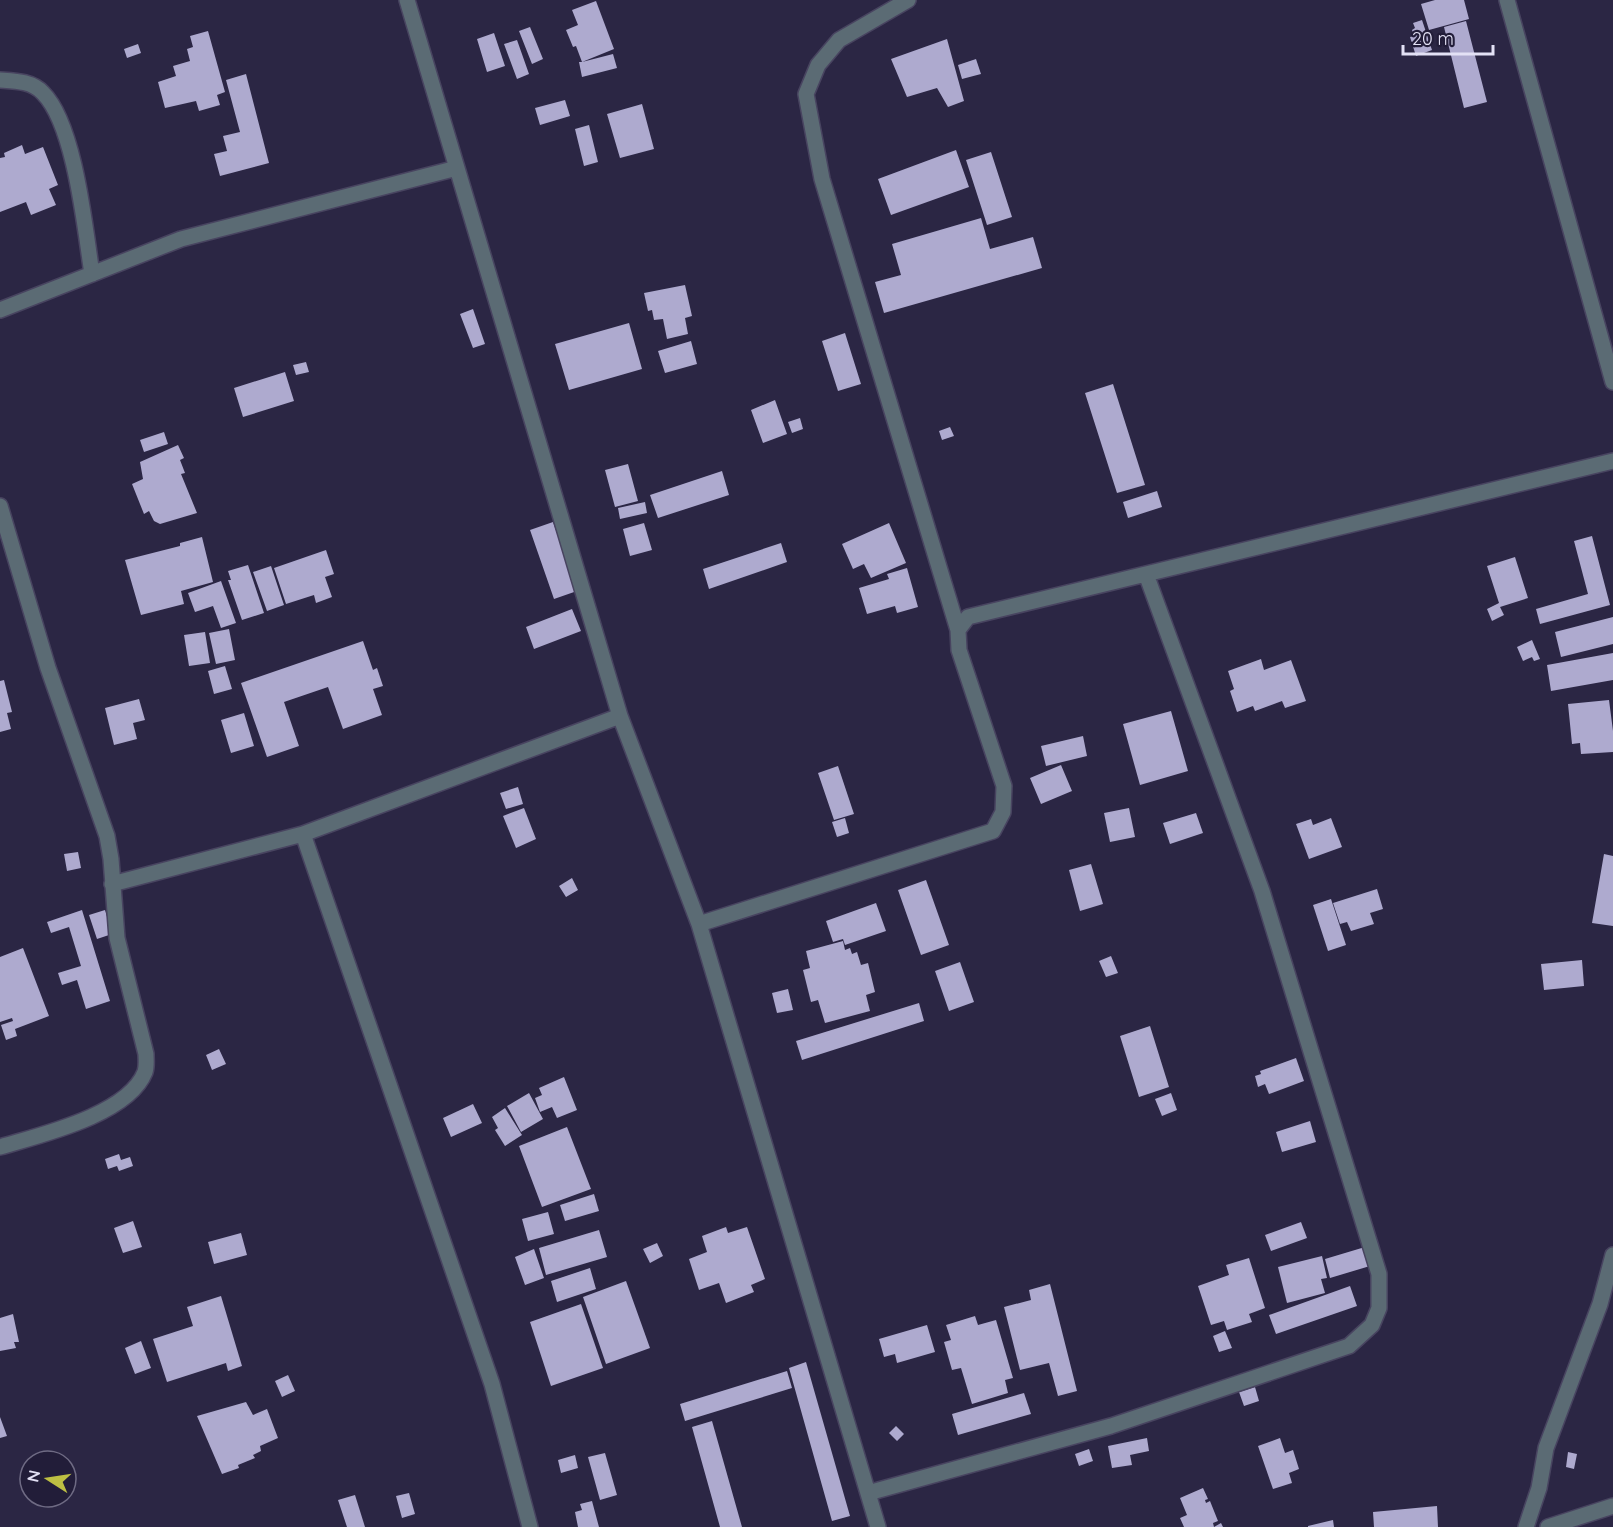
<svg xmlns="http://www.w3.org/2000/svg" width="1613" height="1527" viewBox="0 0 1613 1527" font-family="Quicksand,sans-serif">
  <rect width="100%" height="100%" fill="#2b2644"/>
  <!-- building -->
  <path fill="#aeaacf" d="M 1435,0 L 1464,0 L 1469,19 L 1429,30 L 1421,4 Z
    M 596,1 L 614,49 L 582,62 L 613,54 L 617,68 L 582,77 L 579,62 L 582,62 L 576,46 L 573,47 L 566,30 L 578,25 L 572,10 Z
    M 1422,20 L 1432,50 L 1416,56 L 1410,37 L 1414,36 L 1412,30 L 1415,28 L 1413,23 Z
    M 1466,21 L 1487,102 L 1464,108 L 1444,27 Z
    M 530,27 L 543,59 L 532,64 L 519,31 Z
    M 208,31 L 225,92 L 217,95 L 220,105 L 199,111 L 196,101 L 165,108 L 158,82 L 176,76 L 173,66 L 190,61 L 187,49 L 193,47 L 190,36 Z
    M 494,33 L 505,66 L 487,72 L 477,39 Z
    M 947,39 L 964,101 L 948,107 L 937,88 L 907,97 L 891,59 Z
    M 517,40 L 529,74 L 517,79 L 504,44 Z
    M 138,44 L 141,53 L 127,58 L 124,49 Z
    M 976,59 L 981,74 L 962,79 L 958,65 Z
    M 246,74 L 269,163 L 220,176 L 214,154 L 227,151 L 223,136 L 240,132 L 226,80 Z
    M 565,100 L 570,116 L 540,125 L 535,108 Z
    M 642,104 L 654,149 L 620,158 L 607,114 Z
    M 589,125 L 598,162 L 584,166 L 575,129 Z
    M 22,145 L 25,154 L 43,147 L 58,185 L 49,189 L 56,205 L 31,215 L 26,202 L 0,212 L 0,158 L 5,157 L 4,153 Z
    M 956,150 L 969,187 L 891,215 L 878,179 Z
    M 991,152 L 1012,217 L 987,225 L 966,160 Z
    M 981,218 L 990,249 L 1033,237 L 1042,268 L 884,313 L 875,282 L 901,275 L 892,244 Z
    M 685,285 L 692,316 L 685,318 L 688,334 L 667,339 L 663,319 L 654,320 L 652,310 L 648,311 L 644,293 Z
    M 473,309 L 485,344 L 473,348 L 460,314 Z
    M 629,323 L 642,369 L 569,390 L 555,344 Z
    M 845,333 L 861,384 L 838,391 L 822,341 Z
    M 691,341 L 697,364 L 665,373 L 658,351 Z
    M 306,362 L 309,372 L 296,375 L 293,365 Z
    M 285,372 L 294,401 L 243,417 L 234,388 Z
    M 1113,384 L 1145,485 L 1117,493 L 1085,393 Z
    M 775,400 L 787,434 L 763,443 L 751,410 Z
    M 800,418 L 803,429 L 792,433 L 788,422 Z
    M 950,427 L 954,436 L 942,440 L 939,431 Z
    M 164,432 L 168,444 L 144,452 L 140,440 Z
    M 178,445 L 184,458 L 180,460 L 185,473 L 181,474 L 197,513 L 160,524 L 154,521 L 149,511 L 144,514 L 132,484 L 143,479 L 140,462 Z
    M 628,464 L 638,501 L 615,507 L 605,470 Z
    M 722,471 L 729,495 L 658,518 L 650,495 Z
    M 1157,491 L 1162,507 L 1128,518 L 1123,502 Z
    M 645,502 L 647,513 L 620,519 L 618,508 Z
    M 553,522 L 577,591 L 554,599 L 530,530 Z
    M 644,523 L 652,550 L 630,556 L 623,529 Z
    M 889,523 L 906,563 L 871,578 L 864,564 L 853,569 L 842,544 Z
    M 1592,536 L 1610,605 L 1540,624 L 1536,609 L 1588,594 L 1574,541 Z
    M 202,537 L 213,582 L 181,591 L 184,604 L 141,615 L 125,560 L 180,546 L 180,543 Z
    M 781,543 L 787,562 L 709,589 L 703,569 Z
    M 326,550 L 334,574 L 325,577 L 332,597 L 316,603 L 314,595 L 286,604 L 274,568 Z
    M 1515,557 L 1528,598 L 1500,607 L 1504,615 L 1492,621 L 1487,609 L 1499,603 L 1487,566 Z
    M 248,565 L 264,613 L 242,620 L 228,580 L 231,580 L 228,571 Z
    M 271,566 L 284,605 L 267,611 L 253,572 Z
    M 907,568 L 918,607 L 897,613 L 895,606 L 867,614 L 859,588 L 889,579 L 887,574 Z
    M 221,581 L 236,623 L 221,628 L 213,606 L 195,612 L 188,593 Z
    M 572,609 L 581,631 L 534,649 L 526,627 Z
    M 1613,617 L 1613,644 L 1561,657 L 1555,632 Z
    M 229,629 L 235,660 L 216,664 L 209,633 Z
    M 205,632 L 210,663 L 189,666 L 184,635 Z
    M 1532,640 L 1540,659 L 1534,661 L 1532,657 L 1523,661 L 1517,647 Z
    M 363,641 L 373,670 L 377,668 L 383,686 L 373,689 L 382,715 L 343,729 L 328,687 L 284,702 L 299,746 L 267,757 L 241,683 Z
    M 1613,653 L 1613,680 L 1551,691 L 1547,665 Z
    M 1261,659 L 1264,670 L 1291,660 L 1306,701 L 1285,708 L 1282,701 L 1255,711 L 1253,706 L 1237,712 L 1230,691 L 1234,689 L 1228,671 Z
    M 225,666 L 232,689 L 214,694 L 208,671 Z
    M 4,680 L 12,712 L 7,713 L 11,729 L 0,732 L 0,681 Z
    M 139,699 L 145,720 L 133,723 L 137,739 L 114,745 L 105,708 Z
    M 1609,700 L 1613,731 L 1613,752 L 1581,754 L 1580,743 L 1572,744 L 1568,704 Z
    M 1171,711 L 1188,771 L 1140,785 L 1123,724 Z
    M 244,713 L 254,746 L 231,753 L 221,720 Z
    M 1083,736 L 1087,756 L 1046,766 L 1041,746 Z
    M 1061,765 L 1072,791 L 1041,804 L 1030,778 Z
    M 838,766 L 854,814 L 834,820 L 818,773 Z
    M 518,787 L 523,804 L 506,809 L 500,793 Z
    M 524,808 L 536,839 L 516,848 L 503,816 Z
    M 1129,808 L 1135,837 L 1110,842 L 1104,813 Z
    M 1196,813 L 1203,833 L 1170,844 L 1163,823 Z
    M 845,818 L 849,833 L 837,837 L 832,822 Z
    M 1331,818 L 1342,847 L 1309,859 L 1296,824 L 1311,819 L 1313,825 Z
    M 78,852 L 81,868 L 67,871 L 64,854 Z
    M 1604,854 L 1613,856 L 1613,926 L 1592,923 Z
    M 1091,864 L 1103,904 L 1080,911 L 1069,870 Z
    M 572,878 L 578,890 L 566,897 L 559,886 Z
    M 926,880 L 949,945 L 921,955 L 898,890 Z
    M 1377,889 L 1383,909 L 1370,913 L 1374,924 L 1351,931 L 1347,922 L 1340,924 L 1333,903 Z
    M 1331,899 L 1346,945 L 1328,951 L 1313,905 Z
    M 876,903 L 886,931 L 845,945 L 843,939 L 833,942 L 826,921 Z
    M 82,910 L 110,1001 L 86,1009 L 77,980 L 62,985 L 58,973 L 81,966 L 69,927 L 51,933 L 47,922 Z
    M 105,910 L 112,934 L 97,939 L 89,915 Z
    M 843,941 L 845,950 L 850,948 L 852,954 L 857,952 L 861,965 L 868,963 L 875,992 L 866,995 L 870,1011 L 825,1023 L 818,1000 L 811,1002 L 803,970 L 810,968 L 806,951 Z
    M 23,948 L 49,1016 L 15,1029 L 17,1036 L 6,1040 L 1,1025 L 13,1021 L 12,1018 L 0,1022 L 0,957 Z
    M 1111,956 L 1118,973 L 1106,977 L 1099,961 Z
    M 1582,960 L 1584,986 L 1544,990 L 1541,964 Z
    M 960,962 L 974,1002 L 949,1011 L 935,971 Z
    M 788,989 L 793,1010 L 777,1013 L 772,993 Z
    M 919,1003 L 924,1021 L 802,1060 L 796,1041 Z
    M 1150,1026 L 1169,1087 L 1139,1097 L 1120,1036 Z
    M 219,1049 L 226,1064 L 212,1070 L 206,1055 Z
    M 1296,1058 L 1304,1081 L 1269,1094 L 1265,1084 L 1258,1087 L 1255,1076 L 1261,1074 L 1260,1071 Z
    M 564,1077 L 577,1110 L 557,1118 L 552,1107 L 540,1112 L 535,1098 L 542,1095 L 539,1088 Z
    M 529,1093 L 543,1119 L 521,1132 L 507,1106 Z
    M 1171,1093 L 1177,1110 L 1162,1116 L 1155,1099 Z
    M 473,1104 L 482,1123 L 451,1137 L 443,1118 Z
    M 505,1108 L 522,1135 L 505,1146 L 495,1130 L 498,1128 L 492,1117 Z
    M 1310,1121 L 1316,1142 L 1282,1152 L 1276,1132 Z
    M 567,1127 L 591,1189 L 542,1207 L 519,1146 Z
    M 119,1154 L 121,1160 L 130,1157 L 133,1166 L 119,1171 L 117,1166 L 108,1169 L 105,1159 Z
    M 594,1194 L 599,1211 L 565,1221 L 560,1205 Z
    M 548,1212 L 554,1234 L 528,1241 L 522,1219 Z
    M 133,1221 L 142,1247 L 123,1253 L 114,1228 Z
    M 1301,1222 L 1307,1238 L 1271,1251 L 1265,1235 Z
    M 726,1227 L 728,1233 L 747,1227 L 765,1279 L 751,1285 L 754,1292 L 726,1303 L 719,1283 L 699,1290 L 689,1259 L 707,1252 L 702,1236 Z
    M 599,1230 L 607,1257 L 546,1275 L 539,1248 Z
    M 241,1233 L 247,1255 L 214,1264 L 208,1242 Z
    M 657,1243 L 663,1256 L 650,1263 L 643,1249 Z
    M 1365,1247 L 1370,1266 L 1330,1278 L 1325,1259 Z
    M 534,1249 L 544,1278 L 525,1285 L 515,1257 Z
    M 1322,1256 L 1327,1278 L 1321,1279 L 1325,1293 L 1287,1303 L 1278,1267 Z
    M 1249,1258 L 1265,1308 L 1249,1314 L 1252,1322 L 1227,1330 L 1224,1321 L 1211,1325 L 1198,1286 L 1229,1275 L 1226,1265 Z
    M 590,1268 L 596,1289 L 557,1302 L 551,1281 Z
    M 626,1281 L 650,1348 L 606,1364 L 583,1297 Z
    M 1050,1284 L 1077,1391 L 1058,1396 L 1049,1363 L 1020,1370 L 1004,1307 L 1031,1300 L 1029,1290 Z
    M 1350,1286 L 1357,1306 L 1276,1334 L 1269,1315 Z
    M 221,1296 L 242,1366 L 228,1371 L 226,1363 L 167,1382 L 153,1339 L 193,1326 L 187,1307 Z
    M 581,1304 L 603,1368 L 551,1386 L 530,1322 Z
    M 13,1314 L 19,1342 L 14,1342 L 16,1348 L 0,1351 L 0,1318 Z
    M 975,1316 L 978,1325 L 996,1320 L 1013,1378 L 1005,1380 L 1008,1393 L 972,1404 L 961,1368 L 952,1370 L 944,1342 L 951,1340 L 946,1325 Z
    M 927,1325 L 935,1352 L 897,1363 L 895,1354 L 884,1357 L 879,1339 Z
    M 1225,1331 L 1232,1348 L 1219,1352 L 1213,1336 Z
    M 141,1341 L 151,1368 L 135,1374 L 125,1348 Z
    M 806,1362 L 850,1516 L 832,1521 L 789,1368 Z
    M 787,1371 L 792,1388 L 685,1421 L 680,1404 Z
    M 288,1375 L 295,1391 L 282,1397 L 275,1381 Z
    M 1255,1387 L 1259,1401 L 1244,1406 L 1239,1392 Z
    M 1024,1393 L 1031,1414 L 958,1435 L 952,1414 Z
    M 246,1402 L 253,1415 L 267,1409 L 278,1438 L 260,1446 L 261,1451 L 253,1455 L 255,1458 L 238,1465 L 239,1468 L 222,1474 L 197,1416 Z
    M 0,1417 L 7,1436 L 0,1438 Z
    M 712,1421 L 742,1527 L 720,1527 L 692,1427 Z
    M 896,1426 L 904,1434 L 897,1441 L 889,1433 Z
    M 1147,1438 L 1149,1451 L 1130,1455 L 1132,1465 L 1112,1468 L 1108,1446 Z
    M 1280,1438 L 1285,1453 L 1293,1450 L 1299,1469 L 1289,1473 L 1292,1483 L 1273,1489 L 1258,1446 Z
    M 1089,1449 L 1093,1461 L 1079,1466 L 1075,1454 Z
    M 1568,1452 L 1577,1454 L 1574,1469 L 1566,1467 Z
    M 605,1453 L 617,1495 L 600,1500 L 588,1457 Z
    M 575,1455 L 578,1468 L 561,1473 L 558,1460 Z
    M 1203,1488 L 1208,1499 L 1205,1500 L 1206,1503 L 1210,1501 L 1218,1521 L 1213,1523 L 1214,1527 L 1221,1523 L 1223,1527 L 1184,1527 L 1180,1518 L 1187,1515 L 1180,1498 Z
    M 409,1493 L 415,1514 L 402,1518 L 396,1496 Z
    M 355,1495 L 365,1527 L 347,1527 L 338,1500 Z
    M 592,1501 L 599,1527 L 578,1527 L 575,1512 L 582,1510 L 580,1504 Z
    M 1437,1506 L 1438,1527 L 1374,1527 L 1373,1512 Z
    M 1333,1520 L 1334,1527 L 1308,1527 L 1308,1526 Z"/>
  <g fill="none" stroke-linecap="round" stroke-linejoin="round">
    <defs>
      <path id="street" d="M 407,0 L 620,716 L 699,924 L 878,1527
        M 908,0 L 839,40 L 818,65 L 806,94 L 822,179 L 958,630
        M 1507,0 L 1613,382
        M 0,80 C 15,81 32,81 43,93 C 75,125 85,229 92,274
        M 0,310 L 181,239 L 457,168
        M 0,506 L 48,668 L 107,836 L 111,859 L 117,938 L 146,1054 C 146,1060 147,1066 145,1072 C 128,1115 40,1135 0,1147
        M 112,884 L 303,834
        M 699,924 L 993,831 L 1003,812 L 1004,786 L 959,650 L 958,630 L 968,617 L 1613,461
        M 868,1493 L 1111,1426 L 1349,1346 L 1372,1325 L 1379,1308 L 1379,1274 L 1262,891 L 1146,574
        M 530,1527 L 492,1384 L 303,834 L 620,716
        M 1526,1527 L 1539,1488 L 1546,1448 L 1600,1304 L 1613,1255
        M 1548,1527 L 1613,1506"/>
    </defs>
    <!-- street casing -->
    <use href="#street" stroke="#484460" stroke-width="18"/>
    <!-- street -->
    <use href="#street" stroke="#5b6b74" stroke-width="15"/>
  </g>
  <!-- north arrow -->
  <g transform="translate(48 1479) rotate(282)"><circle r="28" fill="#221d39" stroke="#6f6b84" stroke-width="1.5"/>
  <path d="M0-4.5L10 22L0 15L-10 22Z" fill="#bdbf43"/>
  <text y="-9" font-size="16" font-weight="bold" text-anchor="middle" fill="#e3e1f5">N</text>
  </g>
  <!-- scale -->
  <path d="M1403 45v9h90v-9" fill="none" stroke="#e3e1f5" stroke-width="3"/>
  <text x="1412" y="45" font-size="18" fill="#e3e1f5" stroke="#221d39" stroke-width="4.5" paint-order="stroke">20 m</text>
</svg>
